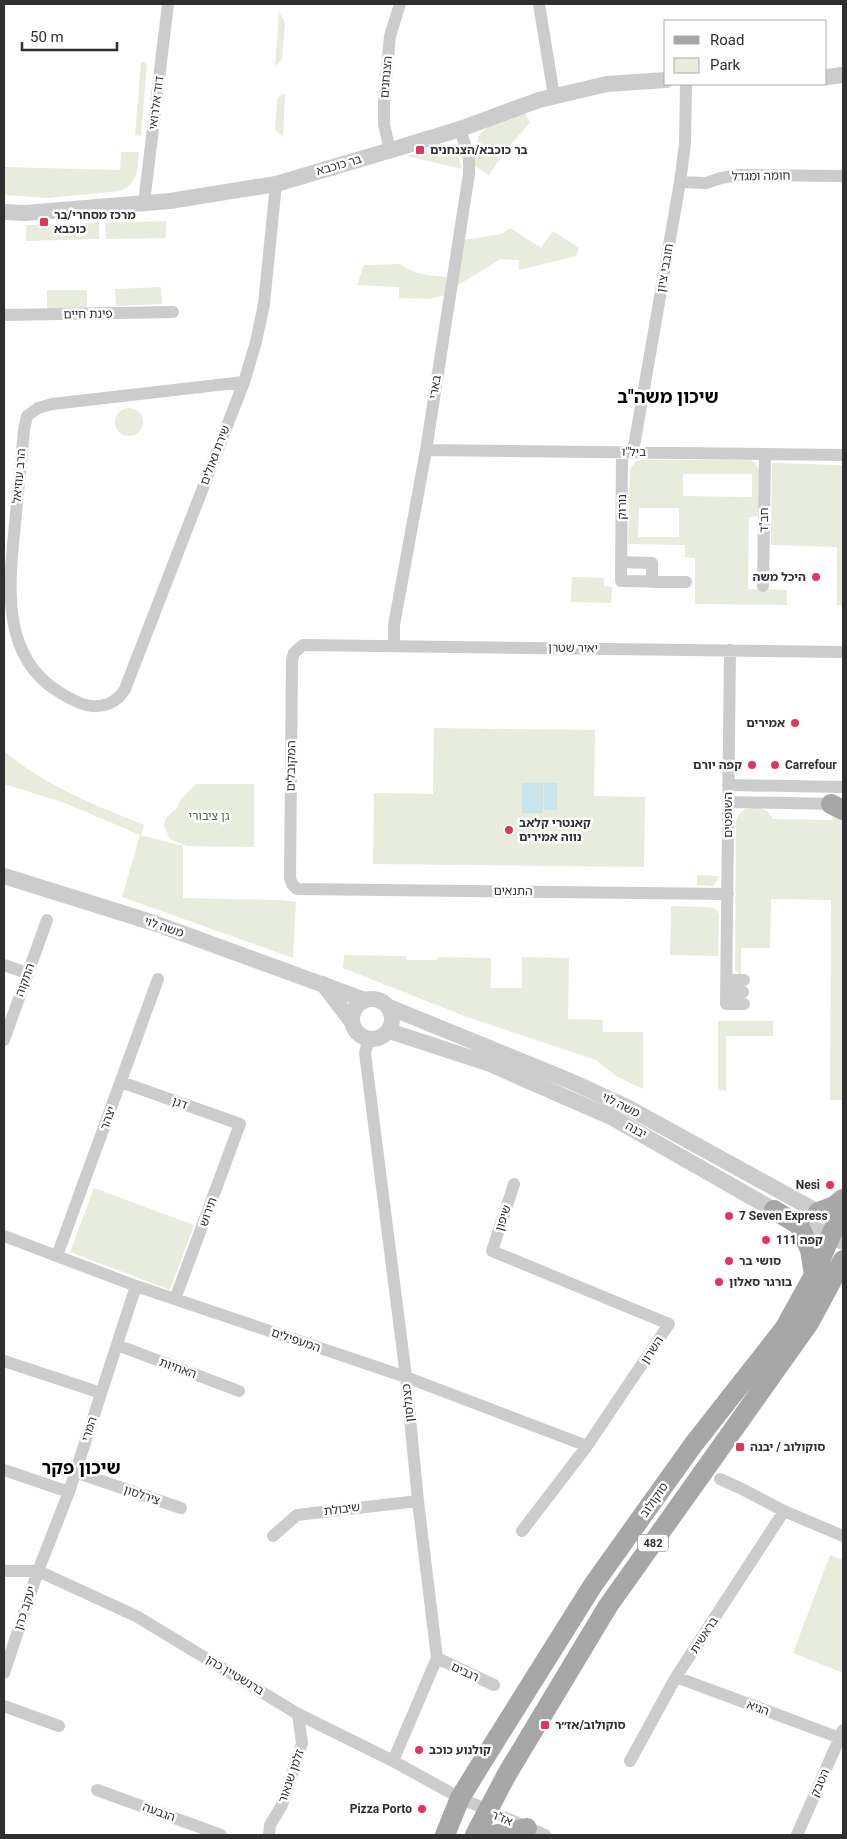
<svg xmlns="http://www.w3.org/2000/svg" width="847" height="1839" viewBox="0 0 847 1839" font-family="Roboto,'Noto Sans Hebrew',sans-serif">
  <rect width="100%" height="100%" fill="#fff"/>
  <!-- green -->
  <path fill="#e7ecdd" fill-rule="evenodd" d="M 279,12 L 285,22 L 282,59 L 275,67 Z
    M 141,62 L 147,63 L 141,136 L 135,135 Z
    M 285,93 L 283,137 L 275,129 L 277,100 L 278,97 Z
    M 525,112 L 530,123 L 510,145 L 489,175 L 473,165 L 479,135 L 489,126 Z
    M 445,145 C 458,150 459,157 462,169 L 407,156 L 434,146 Z
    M 121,152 L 139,152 C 138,169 138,183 121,191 L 47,198 L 4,195 L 4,167 L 120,170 Z
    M 166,221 L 166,238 L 106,239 L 105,223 Z
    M 99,223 L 99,239 L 26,241 L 26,225 Z
    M 510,228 L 541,248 L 553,231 L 579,248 L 576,256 L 519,270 L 519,260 L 501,259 L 455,287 L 463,240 L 502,234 Z
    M 400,264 C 414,275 431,276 448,277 L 445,295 L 430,299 L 399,298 L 399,287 L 357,285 L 364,265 Z
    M 161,287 L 162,304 L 116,306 L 115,289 Z
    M 47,290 L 87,290 L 87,309 L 47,309 Z
    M115 422a14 14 0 1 1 28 0a14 14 0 1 1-28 0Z
    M 642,460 L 750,460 L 754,462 L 759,470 L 758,516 L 749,517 L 748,589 L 787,590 L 787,605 L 695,604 L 695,558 L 685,557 L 685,545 L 628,544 L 630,469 L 636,461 ZM 683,474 L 752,474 L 752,497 L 683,496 ZM 639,508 L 679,508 L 679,537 L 638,537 Z
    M 772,463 L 843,465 L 843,605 L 837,605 L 837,547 L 771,545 Z
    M 572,577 L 604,578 L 604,586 L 612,587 L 611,603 L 571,602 Z
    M 434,728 L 595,730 L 594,796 L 645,797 L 644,867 L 373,864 L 374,793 L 433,794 Z
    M 4,751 C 45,786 95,805 144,825 L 141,835 L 183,846 L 183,898 L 280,900 L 296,902 L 293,958 L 122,897 L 140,835 L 65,803 L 4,784 Z
    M 196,784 L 254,784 L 254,847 L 187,846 L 170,839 L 164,826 L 165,821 L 167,817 L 177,808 L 181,799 Z
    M 760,808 L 767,811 L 773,819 L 833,820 L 829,811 L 843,815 L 843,1100 L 830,1100 L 831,900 L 771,899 L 770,948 L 741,948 L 741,976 L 735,970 L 736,821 L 739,814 L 745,809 Z
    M 697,875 L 718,876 L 718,879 L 713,886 L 697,885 Z
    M 671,906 L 709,907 C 715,908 717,909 719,915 L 718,956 L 670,955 Z
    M 344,955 L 406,956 L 407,960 L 437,960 L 438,957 L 491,958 L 491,988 L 522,988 L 522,957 L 569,958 L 568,1019 L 603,1020 L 603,1032 L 643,1032 L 643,1089 L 616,1076 L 596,1060 L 464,1016 L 343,968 Z
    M 718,1021 L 773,1021 L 773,1036 L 726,1036 L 726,1091 L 718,1090 Z
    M 94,1188 L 194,1225 L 170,1290 L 70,1252 Z
    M 830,1555 L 843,1560 L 843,1673 L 793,1653 Z"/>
  <!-- water -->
  <path fill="#c9e4eb" d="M 522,783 L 543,783 L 543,813 L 522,813 Z
    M 544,783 L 557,783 L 557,810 L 544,810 Z"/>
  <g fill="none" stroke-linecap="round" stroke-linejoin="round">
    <!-- minor -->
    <path stroke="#ccc" stroke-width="12" d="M 539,4 L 554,96
      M 390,151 L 384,124 L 384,103 L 390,36 L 400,4
      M 680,182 L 706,183 L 721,178 L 739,175 L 843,176
      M 144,203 L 168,4
      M 4,315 L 173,312
      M 244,382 L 52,404 L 38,408 L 27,416 L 24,430 C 21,461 18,493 15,524 C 9,584 0,656 59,692 C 67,697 77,703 86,705 C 102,709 117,703 125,689 L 244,382 L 256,342 L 264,304 L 276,184
      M 426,450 L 843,455
      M 622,452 L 621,581 L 686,582
      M 633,452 L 680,182 L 685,144 L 686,84
      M 621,562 L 652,563 L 652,582
      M 763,586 L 765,455
      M 394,645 L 394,625 L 426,450 L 469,174 L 469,157 L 460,129
      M 730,650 L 726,1004 L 744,1004
      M 728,785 L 843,787
      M 728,802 L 837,804
      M 728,894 L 297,889 L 292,884 L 290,878 L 292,660 L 294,653 L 303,645 L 843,652
      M 4,965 L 27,973
      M 726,980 L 744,980
      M 726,992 L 743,992
      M 370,1039 L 367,1045 L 365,1053 L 406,1377 L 418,1501 L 437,1658 L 393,1761
      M 4,1040 L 47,920
      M 121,1082 L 240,1124 L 175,1299
      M 514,1184 L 492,1251 L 669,1324 L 587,1446 L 522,1531
      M 4,1236 L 136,1286 L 406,1377 L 587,1446
      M 57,1256 L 158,979
      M 117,1345 L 239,1391
      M 4,1361 L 101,1393
      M 4,1470 L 69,1492
      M 75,1472 L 181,1508
      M 720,1479 L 742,1489 L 784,1511 L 843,1536
      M 273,1536 L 297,1515 L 418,1501
      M 4,1571 L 38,1571 L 136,1616 L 298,1714 L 393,1761 L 460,1798 L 545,1835
      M 437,1658 L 494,1685
      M 4,1673 L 38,1571 L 69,1492 L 136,1286
      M 676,1677 L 840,1738
      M 4,1706 L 59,1726
      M 630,1761 L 676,1677 L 784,1511
      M 97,1790 L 221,1835
      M 269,1835 L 270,1825 L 282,1805 L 302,1743 L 298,1714
      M 797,1835 L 843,1730"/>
    <!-- tertiary -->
    <path stroke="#ccc" stroke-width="16" d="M 826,77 L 843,75
      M 4,212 L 25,213 L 170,201 L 276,184 L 398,148 L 460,129 L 539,100 L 607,84 L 666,80
      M 4,876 L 154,923 L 365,1000
      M 323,984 L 352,1022
      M352 1019a20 20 0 1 1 40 0a20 20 0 1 1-40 0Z
      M 389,1007 L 570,1081 L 627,1107 L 818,1212 L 830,1217
      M 389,1031 L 490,1064 L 613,1118 L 774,1210 L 843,1242"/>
    <!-- primary -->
    <path stroke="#a7a7a7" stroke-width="20" d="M 831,804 L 843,810
      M 774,1210 L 799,1225 L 810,1250 L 814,1275
      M 818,1212 L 834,1206 L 843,1199
      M 445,1835 L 460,1798 L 479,1767 L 593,1585 L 693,1445 L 784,1329 L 814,1275 L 843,1207
      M 475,1835 L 507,1774 L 608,1606 L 809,1323 L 843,1260
      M 493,1835 L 527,1828"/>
  </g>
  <!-- markers -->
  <g fill="#e23460" stroke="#fff" stroke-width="2">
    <rect x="415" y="145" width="10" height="10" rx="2.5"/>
    <rect x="39" y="217" width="10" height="10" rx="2.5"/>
    <circle cx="816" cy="577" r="5"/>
    <circle cx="795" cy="723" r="5"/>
    <circle cx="752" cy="765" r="5"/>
    <circle cx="775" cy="765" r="5"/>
    <circle cx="509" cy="830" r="5"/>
    <circle cx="830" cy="1185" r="5"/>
    <circle cx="729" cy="1216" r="5"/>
    <circle cx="766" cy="1240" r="5"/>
    <circle cx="729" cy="1261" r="5"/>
    <circle cx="719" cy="1282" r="5"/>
    <rect x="735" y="1442" width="10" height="10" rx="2.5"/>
    <rect x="540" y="1720" width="10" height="10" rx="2.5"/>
    <circle cx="419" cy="1750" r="5"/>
    <circle cx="422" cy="1809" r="5"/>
  </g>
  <g text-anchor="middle" stroke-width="5" stroke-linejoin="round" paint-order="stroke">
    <!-- shield labels -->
    <rect fill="#fff" stroke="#6d6d6d" stroke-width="1" x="638" y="1534.5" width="30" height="17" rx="4"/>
    <g font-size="11" font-weight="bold" fill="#2f2f2f">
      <text x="653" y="1547">482</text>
    </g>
    <!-- street labels -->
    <g font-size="12" fill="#2f2f2f" stroke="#fff">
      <text transform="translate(386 77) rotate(-85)" y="4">הצנחנים</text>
      <text transform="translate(156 103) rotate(-83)" y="4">דוד אלרואי</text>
      <text transform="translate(339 165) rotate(-16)" y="4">בר כוכבא</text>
      <text transform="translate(761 176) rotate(-1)" y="4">חומה ומגדל</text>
      <text transform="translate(665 268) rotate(-80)" y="4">חובבי ציון</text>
      <text transform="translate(88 314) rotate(-1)" y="4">פינת חיים</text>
      <text transform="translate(435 387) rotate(-81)" y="4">בארי</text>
      <text transform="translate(634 452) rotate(1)" y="4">ביל"ו</text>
      <text transform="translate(215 455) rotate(-69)" y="4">שירת גאולים</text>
      <text transform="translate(19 476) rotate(-85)" y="4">הרב עוזיאל</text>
      <text transform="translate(622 507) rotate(-90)" y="4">נורוק</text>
      <text transform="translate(764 520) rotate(-89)" y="4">חב"ד</text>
      <text transform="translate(573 648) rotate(1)" y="4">יאיר שטרן</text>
      <text transform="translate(291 766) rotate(-89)" y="4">המקובלים</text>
      <text transform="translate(728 815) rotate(-90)" y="4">השופטים</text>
      <text transform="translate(513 891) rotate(1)" y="4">התנאים</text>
      <text transform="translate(164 927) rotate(19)" y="4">משה לוי</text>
      <text transform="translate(25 980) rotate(-70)" y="4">התקוה</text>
      <text transform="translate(180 1103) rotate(20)" y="4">דגן</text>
      <text transform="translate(621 1105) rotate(26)" y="4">משה לוי</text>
      <text transform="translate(108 1118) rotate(-70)" y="4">יצהר</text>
      <text transform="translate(636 1130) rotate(29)" y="4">יבנה</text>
      <text transform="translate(208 1212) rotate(-70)" y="4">תירוש</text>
      <text transform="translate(503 1218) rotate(-72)" y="4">שיפון</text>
      <text transform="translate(296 1340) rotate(19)" y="4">המעפילים</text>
      <text transform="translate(652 1350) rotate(-56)" y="4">השרון</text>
      <text transform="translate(178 1368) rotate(20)" y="4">האחיות</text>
      <text transform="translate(408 1403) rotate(-96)" y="4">כצנלסון</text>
      <text transform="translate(89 1429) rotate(-72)" y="4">המרי</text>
      <text transform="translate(142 1495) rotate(19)" y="4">צירלסון</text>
      <text transform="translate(654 1500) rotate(-55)" y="4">סוקולוב</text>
      <text transform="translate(342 1509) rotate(-7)" y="4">שיבולת</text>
      <text transform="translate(25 1608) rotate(-72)" y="4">יעקב כהן</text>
      <text transform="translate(704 1635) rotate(-57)" y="4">בראשית</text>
      <text transform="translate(465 1672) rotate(25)" y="4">רגבים</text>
      <text transform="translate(235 1675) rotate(31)" y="4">ברנשטיין כהן</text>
      <text transform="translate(758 1708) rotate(20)" y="4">הגיא</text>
      <text transform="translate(291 1776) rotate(-71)" y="4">זלמן שנאור</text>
      <text transform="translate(820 1783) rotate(-66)" y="4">הטבק</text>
      <text transform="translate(159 1812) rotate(20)" y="4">הגבעה</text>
      <text transform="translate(502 1818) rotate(22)" y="4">אז"ר</text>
    </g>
    <!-- poi labels -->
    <g font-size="12" font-weight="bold" fill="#2f2f2f" stroke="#fff" text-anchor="start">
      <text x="430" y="154">בר כוכבא/הצנחנים</text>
      <text x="54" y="219">מרכז מסחרי/בר<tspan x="54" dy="14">כוכבא</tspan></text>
      <text x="806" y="581" text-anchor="end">היכל משה</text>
      <text x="785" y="727" text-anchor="end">אמירים</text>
      <text x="742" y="769" text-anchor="end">קפה יורם</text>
      <text x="785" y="769">Carrefour</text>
      <text x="519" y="827">קאנטרי קלאב<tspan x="519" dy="14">נווה אמירים</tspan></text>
      <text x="820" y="1189" text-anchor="end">Nesi</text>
      <text x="739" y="1220">7 Seven Express</text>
      <text x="776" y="1244">קפה 111</text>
      <text x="739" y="1265">סושי בר</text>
      <text x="729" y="1286">בורגר סאלון</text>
      <text x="750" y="1451">סוקולוב / יבנה</text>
      <text x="555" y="1729">סוקולוב/אז״ר</text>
      <text x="429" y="1754">קולנוע כוכב</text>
      <text x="412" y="1813" text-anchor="end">Pizza Porto</text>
    </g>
    <!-- park labels -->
    <g font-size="12" fill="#5a6a3d" stroke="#fff">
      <text x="209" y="820">גן ציבורי</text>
    </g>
    <!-- district labels -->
    <g font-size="18" font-weight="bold" fill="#000" stroke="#fff">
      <text x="668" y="403">שיכון משה"ב</text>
      <text x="81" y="1474">שיכון פקר</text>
    </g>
  </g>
  <!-- border -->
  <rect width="847" height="1839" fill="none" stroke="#2f2f2f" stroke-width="10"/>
  <!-- legend -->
  <rect x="664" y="20" width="162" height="65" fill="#ffffff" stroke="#acacac"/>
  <rect x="674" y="36" width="25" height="8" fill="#a7a7a7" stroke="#acacac"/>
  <text x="710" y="45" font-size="15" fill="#2f2f2f">Road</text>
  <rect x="674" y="58" width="25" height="15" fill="#e7ecdd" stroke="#acacac"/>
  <text x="710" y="70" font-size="15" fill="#2f2f2f">Park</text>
  <!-- scale -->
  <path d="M22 42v8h95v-8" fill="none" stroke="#2f2f2f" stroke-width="2.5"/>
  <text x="30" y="42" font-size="15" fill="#2f2f2f" stroke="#ffffff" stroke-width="4" paint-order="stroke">50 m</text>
</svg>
